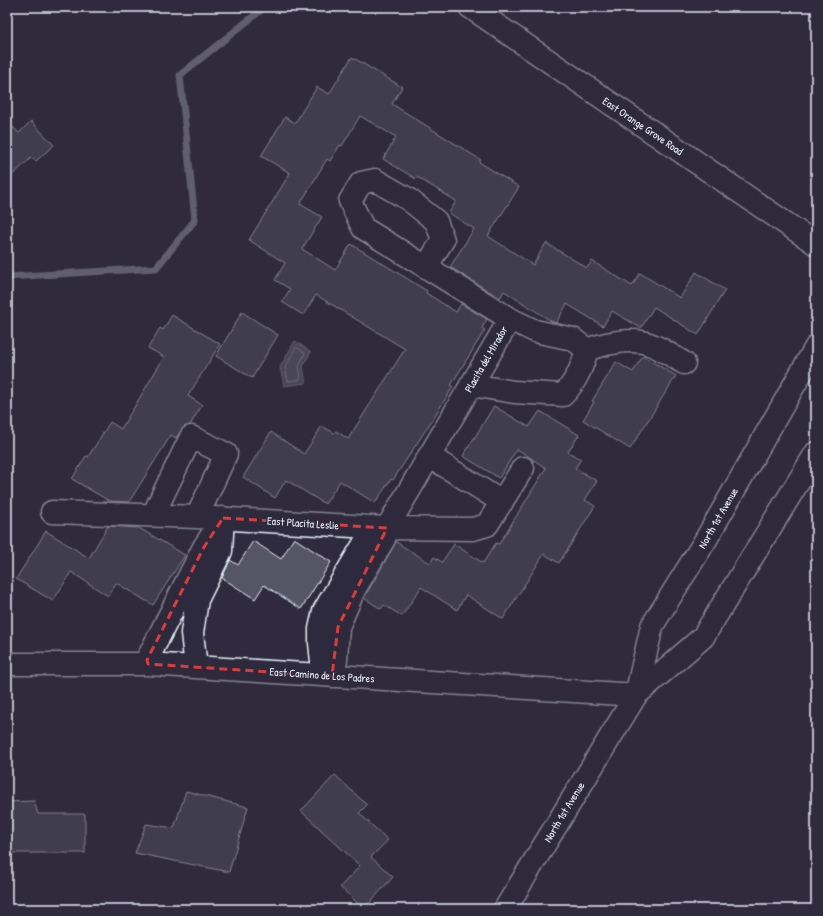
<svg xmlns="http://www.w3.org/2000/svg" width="823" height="916" viewBox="0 0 823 916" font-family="'Patrick Hand',sans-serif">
  <rect width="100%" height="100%" fill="#2f2a3d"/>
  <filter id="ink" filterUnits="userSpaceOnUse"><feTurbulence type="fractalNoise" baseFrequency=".025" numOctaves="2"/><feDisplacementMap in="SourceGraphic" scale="8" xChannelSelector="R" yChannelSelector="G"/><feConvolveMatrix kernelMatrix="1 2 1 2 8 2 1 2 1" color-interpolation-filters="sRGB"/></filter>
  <g filter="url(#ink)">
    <!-- water -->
    <path fill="#696978" stroke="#9c9fab" d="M 295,341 L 311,352 L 303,366 L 306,383 L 284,386 L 280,367 Z"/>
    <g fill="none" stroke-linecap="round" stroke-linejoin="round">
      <!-- shore -->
      <path stroke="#b5bbc5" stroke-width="1" d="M 296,348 L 298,348 L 305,353 L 299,366 L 301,378 L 299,380 L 288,381 L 285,368 Z"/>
      <!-- stream -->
      <path stroke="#9c9fab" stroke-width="7" d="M 7,277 L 156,268 L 195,220 L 180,75 L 265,7"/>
    </g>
    <!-- building -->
    <path fill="#575565" stroke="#e8f1f8" d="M 352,57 L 402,87 L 392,104 L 481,160 L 479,162 L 519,187 L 488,236 L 533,265 L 546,243 L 587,268 L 592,261 L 632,286 L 640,273 L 680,298 L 696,272 L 725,290 L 698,335 L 654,307 L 641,328 L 612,311 L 603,326 L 567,304 L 556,323 L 553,322 L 504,291 L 500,298 L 450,267 L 474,229 L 449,213 L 456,201 L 417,177 L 416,179 L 383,159 L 396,137 L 360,116 L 342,146 L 340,145 L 330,161 L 327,159 L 300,204 L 322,217 L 302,249 L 335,270 L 351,244 L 427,291 L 426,293 L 456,312 L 461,304 L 487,319 L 482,328 L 485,330 L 451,385 L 453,387 L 416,445 L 393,480 L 391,479 L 375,503 L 340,481 L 325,504 L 286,480 L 275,498 L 243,477 L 271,432 L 304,454 L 322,426 L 334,433 L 336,431 L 348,439 L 405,349 L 316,295 L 303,315 L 282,302 L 290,289 L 275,280 L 285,263 L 249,240 L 290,173 L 261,156 L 285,117 L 295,123 L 317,87 L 329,94 Z
      M 7,121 L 19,133 L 31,121 L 54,145 L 36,161 L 31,158 L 7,180 Z
      M 242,312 L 278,335 L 252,378 L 216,356 Z
      M 172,315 L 220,344 L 188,396 L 202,405 L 190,425 L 184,427 L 176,438 L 171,435 L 129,502 L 109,501 L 72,479 L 86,456 L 88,457 L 110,422 L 121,429 L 142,394 L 164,357 L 148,348 L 160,328 L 163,330 Z
      M 643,356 L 676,376 L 630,449 L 583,420 L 594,402 L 592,401 L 616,362 L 633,372 Z
      M 494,406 L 529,427 L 540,411 L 579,435 L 568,452 L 581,459 L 575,468 L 597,481 L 585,500 L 595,506 L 559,563 L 544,554 L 503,619 L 466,595 L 457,610 L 421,587 L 402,616 L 384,605 L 381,609 L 364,598 L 396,542 L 430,563 L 434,557 L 442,562 L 454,544 L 483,563 L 496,543 L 499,544 L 546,468 L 517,449 L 499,478 L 463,456 Z
      M 108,526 L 139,528 L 185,555 L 153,605 L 116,583 L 108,596 L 71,572 L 53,601 L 16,579 L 46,531 L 89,558 Z
      M 294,538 L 331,562 L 301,609 L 264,585 L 255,599 L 222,578 L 230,560 L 238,565 L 253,541 L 281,559 Z
      M 335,775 L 367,805 L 359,813 L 388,840 L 371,857 L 393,877 L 364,909 L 340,887 L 360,866 L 301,811 Z
      M 186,791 L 248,807 L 229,872 L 135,853 L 146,824 L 174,828 Z
      M 34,801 L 38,814 L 85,814 L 85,853 L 7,853 L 7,802 Z"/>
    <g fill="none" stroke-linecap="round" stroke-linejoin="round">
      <defs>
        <path id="minor" d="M 510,319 L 535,331 L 573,339 L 587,350
          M 587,350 C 601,344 627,339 642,342 C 655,344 672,356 684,363
          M 471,385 L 514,392 L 563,395 C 576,382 582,367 587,350
          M 429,456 L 502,502
          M 52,512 L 197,517 L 387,528 L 473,529 L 487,525 L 523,468
          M 153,515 L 191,437 L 226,454 L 197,517
          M 387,528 L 367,539 L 324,611 L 320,629 L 320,643 L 322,662 L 332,676 L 336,660 L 338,627 L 354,590 L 384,539 L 387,528 L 510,319 L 363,228 L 350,201 L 361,183 L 375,180 L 408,199 L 436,221 L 443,240 L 426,267
          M 7,664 L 148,664 L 636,695
          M 148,664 L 147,660 L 204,547 L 223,518 L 221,551 L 197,600 L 192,633 L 196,667"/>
        <path id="major" d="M 470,7 L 816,244
          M 636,695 L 703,637 L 816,453
          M 505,909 L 636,695 L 652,626 L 705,541 L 816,347"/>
      </defs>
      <!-- minor casing -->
      <use href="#minor" stroke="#e8f1f8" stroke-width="25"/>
      <!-- major casing -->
      <use href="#major" stroke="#e8f1f8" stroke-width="25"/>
      <!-- minor -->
      <use href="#minor" stroke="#2f2a3d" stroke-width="22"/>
      <!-- major -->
      <use href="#major" stroke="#2f2a3d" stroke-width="22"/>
    </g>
  </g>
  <!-- marked area -->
  <path d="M0 0H823V916H0ZM 223,518 L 387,528 L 338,627 L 332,676 L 148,664 L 147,660 L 204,547 Z" fill="#2f2a3d" fill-opacity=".55" fill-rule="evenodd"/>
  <path fill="none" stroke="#d83c3d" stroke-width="3" stroke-dasharray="8 5" stroke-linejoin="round" d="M 223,518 L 387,528 L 338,627 L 332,676 L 148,664 L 147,660 L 204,547 Z"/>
  <g text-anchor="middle" stroke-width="3" stroke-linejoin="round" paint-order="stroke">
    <!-- street labels -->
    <g font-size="11" fill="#e8f1f8" stroke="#2f2a3d">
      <text transform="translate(643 126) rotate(34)" y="4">East Orange Grove Road</text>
      <text transform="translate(486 359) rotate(-60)" y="4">Placita del Mirador</text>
      <text transform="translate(718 518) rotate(-60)" y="4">North 1st Avenue</text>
      <text transform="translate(303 523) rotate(4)" y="4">East Placita Leslie</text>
      <text transform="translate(322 675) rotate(4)" y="4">East Camino de Los Padres</text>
      <text transform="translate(564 812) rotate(-59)" y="4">North 1st Avenue</text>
    </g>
  </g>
  <!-- margin -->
  <rect width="823" height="916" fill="none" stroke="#2f2a3d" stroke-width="24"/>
  <rect x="12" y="12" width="799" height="892" fill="none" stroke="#e8f1f8" stroke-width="1.5" filter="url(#ink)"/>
</svg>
